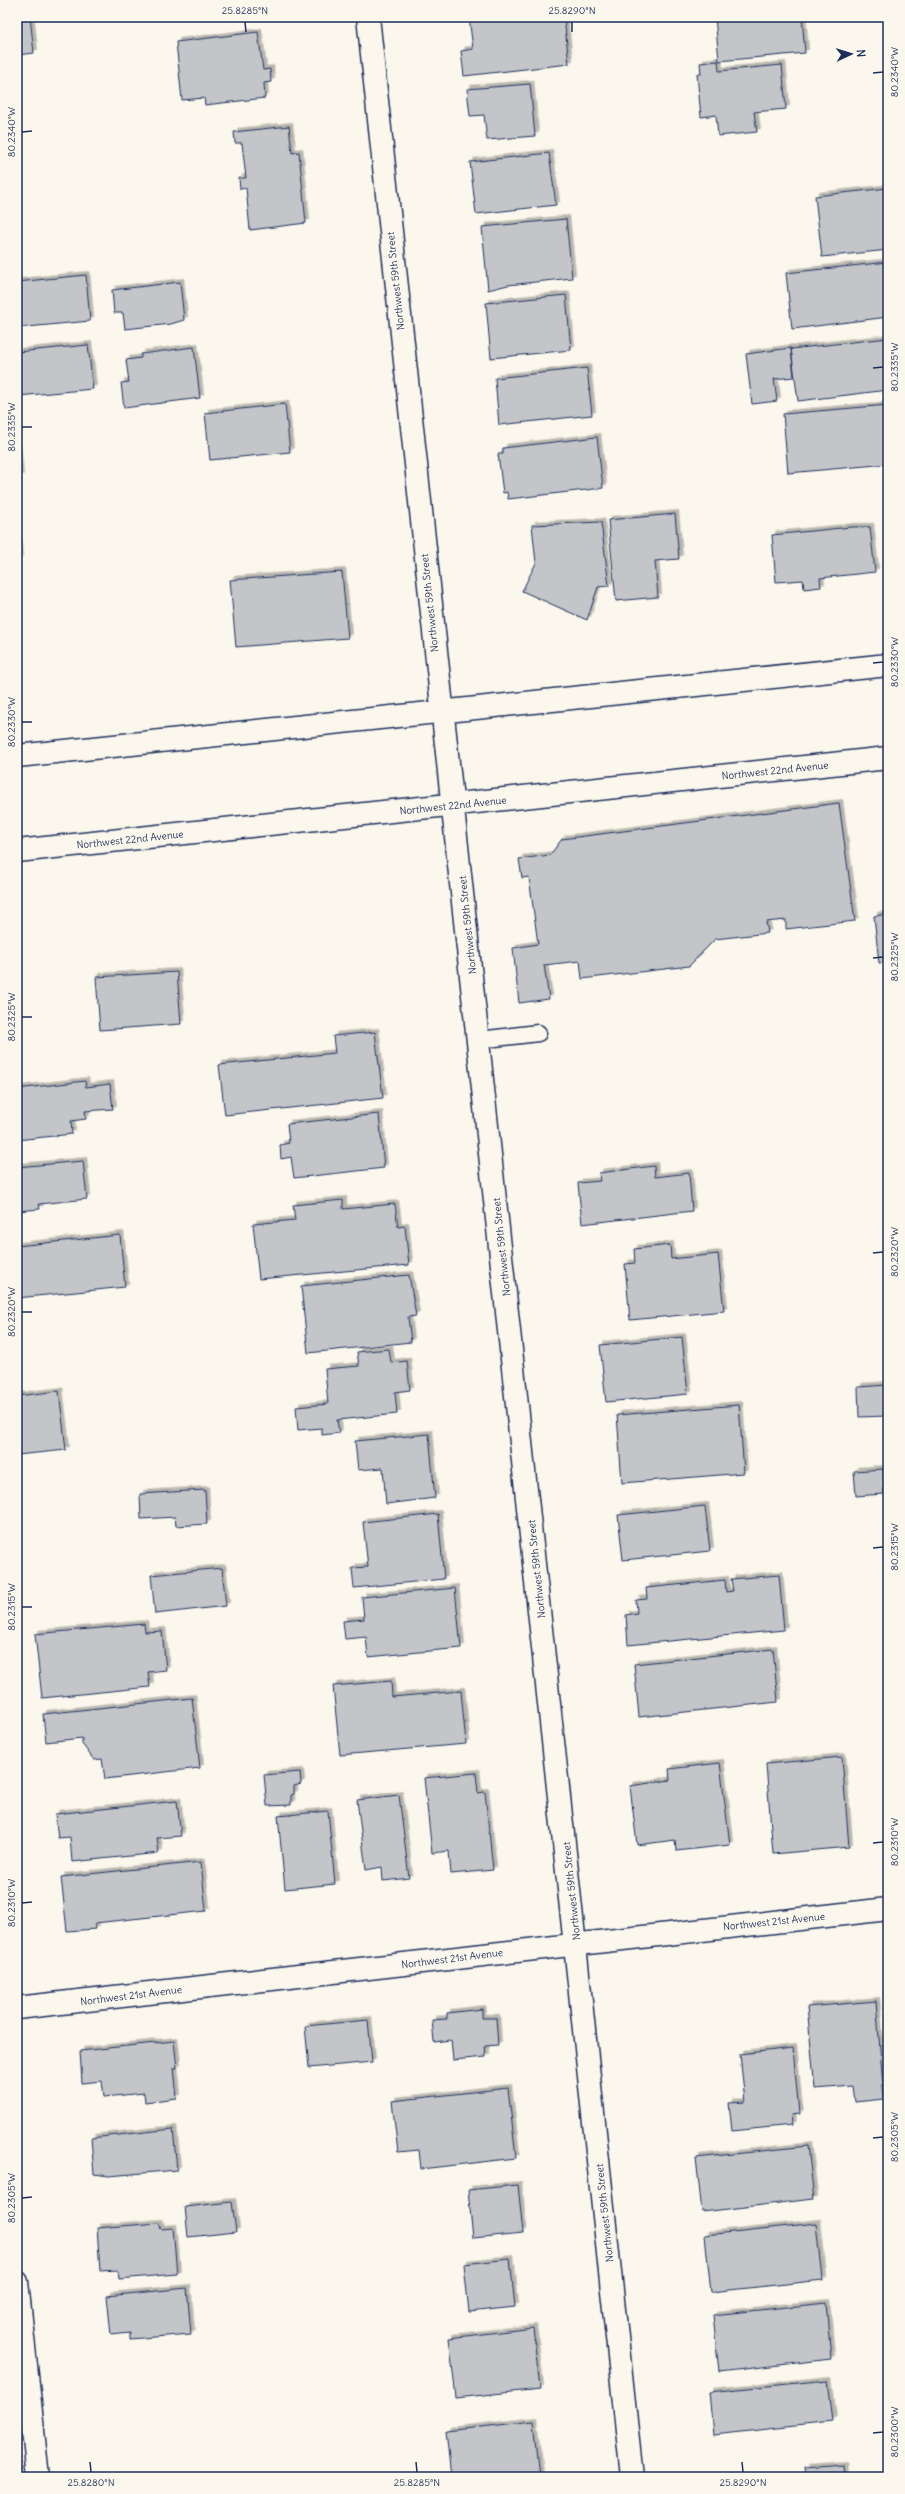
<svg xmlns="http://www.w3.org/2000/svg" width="905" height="2494" viewBox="0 0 905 2494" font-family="Delius,sans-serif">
  <defs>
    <filter id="shadow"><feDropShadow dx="3.5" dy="-3.5" stdDeviation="0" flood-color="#0004"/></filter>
  </defs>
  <rect width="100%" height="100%" fill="#fbf7ec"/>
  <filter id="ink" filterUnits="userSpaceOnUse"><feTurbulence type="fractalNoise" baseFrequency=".025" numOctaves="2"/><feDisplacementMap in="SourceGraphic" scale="8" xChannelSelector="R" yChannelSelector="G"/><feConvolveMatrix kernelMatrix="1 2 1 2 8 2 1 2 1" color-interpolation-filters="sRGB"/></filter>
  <g filter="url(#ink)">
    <!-- building -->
    <path fill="#c3c5c9" stroke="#1b2f5e" filter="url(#shadow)" d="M 17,17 L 30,17 L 34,53 L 17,55 Z
      M 469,17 L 564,17 L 569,64 L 464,76 L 461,51 L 473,49 Z
      M 715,17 L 802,17 L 805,53 L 719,61 Z
      M 258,32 L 263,70 L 270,69 L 271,82 L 264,83 L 265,98 L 205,105 L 204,98 L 182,100 L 176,42 Z
      M 718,61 L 719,71 L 782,65 L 786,109 L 754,112 L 757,132 L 718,136 L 716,115 L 701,117 L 697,74 L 701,74 L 700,63 Z
      M 530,84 L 535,136 L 487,140 L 484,115 L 470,116 L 467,89 Z
      M 289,126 L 292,153 L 299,152 L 306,223 L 250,230 L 246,188 L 240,189 L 239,178 L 246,178 L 242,143 L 235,143 L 234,132 Z
      M 549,153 L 556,205 L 476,214 L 470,162 Z
      M 888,188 L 888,250 L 822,257 L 815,196 Z
      M 566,219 L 572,278 L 508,285 L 488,290 L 482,227 Z
      M 888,262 L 888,317 L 792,329 L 786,273 Z
      M 86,275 L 90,321 L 17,328 L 17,282 Z
      M 180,282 L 184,320 L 171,324 L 125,329 L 123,313 L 114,313 L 112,290 Z
      M 566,295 L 571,350 L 491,358 L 486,303 Z
      M 888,338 L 888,390 L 798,401 L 791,349 Z
      M 88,345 L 93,389 L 18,396 L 17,352 Z
      M 194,347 L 200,398 L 124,408 L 121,383 L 129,382 L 126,360 L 141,358 L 141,354 Z
      M 791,348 L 794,377 L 774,379 L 777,401 L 752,404 L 746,354 Z
      M 587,368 L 592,415 L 499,425 L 495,378 Z
      M 285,404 L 290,452 L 210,460 L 205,413 Z
      M 888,405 L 888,464 L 788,473 L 783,414 Z
      M 597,437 L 603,488 L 508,499 L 507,492 L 503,493 L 498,454 L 503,454 L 503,448 Z
      M 17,448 L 20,478 L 17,478 Z
      M 675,514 L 679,559 L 655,561 L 658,597 L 616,601 L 608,520 Z
      M 601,522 L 609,586 L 598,587 L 587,620 L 522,591 L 536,563 L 532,525 Z
      M 17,526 L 19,560 L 17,560 Z
      M 851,527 L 870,527 L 875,572 L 820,578 L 821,587 L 804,589 L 803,580 L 776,582 L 772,535 Z
      M 342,572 L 348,638 L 236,647 L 230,580 Z
      M 839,803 L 855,921 L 786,929 L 786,920 L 766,922 L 768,933 L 715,939 L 689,966 L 582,979 L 580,961 L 544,965 L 549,999 L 519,1003 L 513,948 L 538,944 L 529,877 L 522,878 L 519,859 L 550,855 L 562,839 Z
      M 888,914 L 888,962 L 879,963 L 874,916 Z
      M 177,972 L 181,1024 L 100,1030 L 96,977 Z
      M 375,1032 L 383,1098 L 225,1115 L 219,1065 L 335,1053 L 333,1036 Z
      M 85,1081 L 86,1087 L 110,1084 L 113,1109 L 85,1111 L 86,1119 L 71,1121 L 72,1134 L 17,1140 L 17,1089 Z
      M 379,1114 L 384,1168 L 294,1178 L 291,1157 L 281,1159 L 280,1145 L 289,1143 L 287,1124 Z
      M 83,1161 L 87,1199 L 39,1204 L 40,1209 L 17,1211 L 17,1167 Z
      M 654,1166 L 655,1177 L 689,1173 L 692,1211 L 582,1224 L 578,1183 L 600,1181 L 599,1173 Z
      M 343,1200 L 343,1209 L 395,1204 L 398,1227 L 405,1226 L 409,1265 L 259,1279 L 253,1224 L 295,1220 L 293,1205 Z
      M 120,1235 L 125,1287 L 17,1298 L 17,1246 Z
      M 670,1245 L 671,1259 L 718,1254 L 724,1311 L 630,1320 L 625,1264 L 635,1263 L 634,1249 Z
      M 885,1245 L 888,1245 L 888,1266 Z
      M 409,1275 L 416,1316 L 408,1317 L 411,1342 L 308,1353 L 301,1286 Z
      M 682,1337 L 688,1394 L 606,1402 L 600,1345 Z
      M 389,1349 L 391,1363 L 407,1361 L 410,1390 L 395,1392 L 397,1414 L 337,1420 L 339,1433 L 322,1435 L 322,1428 L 298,1430 L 296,1407 L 328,1404 L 325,1369 L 359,1366 L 357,1352 Z
      M 888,1385 L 888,1416 L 859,1417 L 858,1387 Z
      M 59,1391 L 66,1450 L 17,1455 L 17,1396 Z
      M 739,1405 L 744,1473 L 622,1483 L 617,1415 Z
      M 429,1434 L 435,1498 L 386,1504 L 383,1468 L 358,1470 L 355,1441 Z
      M 883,1469 L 884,1494 L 856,1496 L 854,1471 Z
      M 205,1490 L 207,1524 L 176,1526 L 175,1517 L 141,1519 L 140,1494 Z
      M 705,1506 L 710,1551 L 623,1560 L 618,1515 Z
      M 438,1514 L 444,1579 L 354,1588 L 352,1568 L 368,1567 L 363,1522 Z
      M 222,1568 L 226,1606 L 155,1614 L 151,1575 Z
      M 779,1575 L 784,1630 L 628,1645 L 626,1615 L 637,1613 L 636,1600 L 647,1599 L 646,1588 L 725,1580 L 726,1592 L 733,1591 L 731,1579 Z
      M 455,1588 L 461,1648 L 368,1657 L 366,1637 L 345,1639 L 343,1621 L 364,1619 L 362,1597 Z
      M 144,1624 L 145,1632 L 162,1631 L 166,1670 L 148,1672 L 150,1687 L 42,1698 L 35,1634 Z
      M 773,1649 L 778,1702 L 639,1717 L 634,1664 Z
      M 391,1681 L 392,1697 L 461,1691 L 466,1744 L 340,1755 L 333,1686 Z
      M 192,1698 L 200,1768 L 105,1779 L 102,1759 L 94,1760 L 82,1744 L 82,1738 L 46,1742 L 43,1714 Z
      M 842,1757 L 849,1847 L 773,1854 L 766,1764 Z
      M 720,1763 L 730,1845 L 676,1851 L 675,1840 L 637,1845 L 630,1786 L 670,1780 L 669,1769 Z
      M 300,1772 L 301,1784 L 294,1786 L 294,1794 L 291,1795 L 291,1805 L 267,1806 L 264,1775 Z
      M 476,1773 L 478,1793 L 485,1792 L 493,1870 L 451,1874 L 449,1851 L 432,1853 L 424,1778 Z
      M 399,1795 L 409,1878 L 383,1881 L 382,1867 L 366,1870 L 357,1800 Z
      M 177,1801 L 181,1836 L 157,1838 L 159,1853 L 72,1862 L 70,1837 L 58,1838 L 55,1814 Z
      M 328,1811 L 335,1884 L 285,1889 L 278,1816 Z
      M 201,1862 L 206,1911 L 95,1923 L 96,1929 L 67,1931 L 61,1877 Z
      M 876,2001 L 884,2099 L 855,2102 L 853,2086 L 815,2089 L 807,2007 Z
      M 482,2009 L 482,2018 L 496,2018 L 498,2045 L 485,2046 L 486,2057 L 453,2060 L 451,2040 L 434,2042 L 432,2020 L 447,2019 L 447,2013 Z
      M 368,2020 L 372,2062 L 309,2068 L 305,2026 Z
      M 174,2041 L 177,2068 L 174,2068 L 177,2098 L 145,2102 L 144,2093 L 104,2097 L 102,2081 L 82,2083 L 80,2051 Z
      M 793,2048 L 799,2114 L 791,2115 L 792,2125 L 732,2131 L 729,2103 L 745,2102 L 740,2054 Z
      M 508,2088 L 516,2158 L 421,2169 L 419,2150 L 398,2152 L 392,2101 Z
      M 173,2129 L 177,2170 L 109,2176 L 94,2174 L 91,2138 Z
      M 808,2146 L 814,2199 L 702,2212 L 696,2158 Z
      M 518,2185 L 523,2233 L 473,2238 L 468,2190 Z
      M 232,2202 L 236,2232 L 188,2237 L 185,2207 Z
      M 159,2223 L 161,2229 L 173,2228 L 177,2274 L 119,2279 L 118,2270 L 100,2271 L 97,2228 Z
      M 817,2223 L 823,2280 L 711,2292 L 705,2235 Z
      M 510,2259 L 515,2307 L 469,2312 L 464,2264 Z
      M 187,2288 L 191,2334 L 130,2339 L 130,2333 L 111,2335 L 107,2296 Z
      M 826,2303 L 831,2359 L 719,2372 L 713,2315 Z
      M 533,2328 L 540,2389 L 456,2398 L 449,2338 Z
      M 828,2380 L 833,2422 L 713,2435 L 709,2392 Z
      M 534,2421 L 540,2477 L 451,2477 L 446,2431 Z
      M 843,2465 L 844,2477 L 806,2477 L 805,2468 Z"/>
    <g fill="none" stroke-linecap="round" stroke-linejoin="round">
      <defs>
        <path id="service" d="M 479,1040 L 538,1033"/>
        <path id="minor" d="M 368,17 C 453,837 547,1657 632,2477
          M 17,2008 L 888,1909
          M 17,2282 L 38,2477"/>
        <path id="secondary" d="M 17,756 L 888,665
          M 17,851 L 888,758"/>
      </defs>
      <!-- service casing -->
      <use href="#service" stroke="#1b2f5e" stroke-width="19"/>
      <!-- minor casing -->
      <use href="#minor" stroke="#1b2f5e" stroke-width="25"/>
      <!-- secondary casing -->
      <use href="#secondary" stroke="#1b2f5e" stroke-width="25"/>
      <!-- service -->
      <use href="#service" stroke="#fbf7ec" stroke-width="16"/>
      <!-- minor -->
      <use href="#minor" stroke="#fbf7ec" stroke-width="22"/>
      <!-- secondary -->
      <use href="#secondary" stroke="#fbf7ec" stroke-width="22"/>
    </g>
  </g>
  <!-- ticks -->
  <path fill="none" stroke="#1b2f5e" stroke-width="1.5" d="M 245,22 L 246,32M 572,22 L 572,32M 873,73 L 883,72M 22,132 L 32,131M 873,368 L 883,367M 22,427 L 32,427M 873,663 L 883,662M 22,722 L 32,722M 873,958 L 883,957M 22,1017 L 32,1017M 873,1253 L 883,1252M 22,1312 L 32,1312M 873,1548 L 883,1547M 22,1607 L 32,1607M 873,1843 L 883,1842M 22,1903 L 32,1902M 873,2138 L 883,2137M 22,2198 L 32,2197M 873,2433 L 883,2432M 90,2462 L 91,2472M 416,2462 L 417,2472M 742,2462 L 743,2472"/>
  <g text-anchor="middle" stroke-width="3" stroke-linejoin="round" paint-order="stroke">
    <!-- street labels -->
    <g font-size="10" fill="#1b2f5e" stroke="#fbf7ec">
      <text transform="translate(395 281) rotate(-96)" y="4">Northwest 59th Street</text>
      <text transform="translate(429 603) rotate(-96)" y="4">Northwest 59th Street</text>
      <text transform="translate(775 770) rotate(-6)" y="4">Northwest 22nd Avenue</text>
      <text transform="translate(453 805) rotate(-6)" y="4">Northwest 22nd Avenue</text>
      <text transform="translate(130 839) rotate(-6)" y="4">Northwest 22nd Avenue</text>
      <text transform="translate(467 925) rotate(-96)" y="4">Northwest 59th Street</text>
      <text transform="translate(501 1247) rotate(-96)" y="4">Northwest 59th Street</text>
      <text transform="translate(536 1569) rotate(-96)" y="4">Northwest 59th Street</text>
      <text transform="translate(571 1891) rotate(-96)" y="4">Northwest 59th Street</text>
      <text transform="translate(774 1921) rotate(-6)" y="4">Northwest 21st Avenue</text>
      <text transform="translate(452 1958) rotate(-7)" y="4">Northwest 21st Avenue</text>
      <text transform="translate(131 1995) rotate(-7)" y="4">Northwest 21st Avenue</text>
      <text transform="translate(604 2213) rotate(-96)" y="4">Northwest 59th Street</text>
    </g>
  </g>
  <!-- margin -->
  <rect width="905" height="2494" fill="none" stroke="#fbf7ec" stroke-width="44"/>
  <!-- north arrow -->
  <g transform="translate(851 54) rotate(86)" stroke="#fbf7ec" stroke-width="3" paint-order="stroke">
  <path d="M0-3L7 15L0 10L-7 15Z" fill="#1b2f5e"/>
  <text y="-6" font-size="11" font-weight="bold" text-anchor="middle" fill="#1b2f5e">N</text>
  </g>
  <rect x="22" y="22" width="861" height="2450" fill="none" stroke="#1b2f5e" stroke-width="1.5"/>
  <g font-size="10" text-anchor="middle" fill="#1b2f5e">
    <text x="245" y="14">25.8285°N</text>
    <text x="572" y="14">25.8290°N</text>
    <text transform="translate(894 72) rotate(-90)" y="4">80.2340°W</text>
    <text transform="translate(11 132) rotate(-90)" y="4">80.2340°W</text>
    <text transform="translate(894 367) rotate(-90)" y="4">80.2335°W</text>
    <text transform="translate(11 427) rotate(-90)" y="4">80.2335°W</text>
    <text transform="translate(894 662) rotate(-90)" y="4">80.2330°W</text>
    <text transform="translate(11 722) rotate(-90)" y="4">80.2330°W</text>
    <text transform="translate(894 957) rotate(-90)" y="4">80.2325°W</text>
    <text transform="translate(11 1017) rotate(-90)" y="4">80.2325°W</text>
    <text transform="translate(894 1252) rotate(-90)" y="4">80.2320°W</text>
    <text transform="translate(11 1312) rotate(-90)" y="4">80.2320°W</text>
    <text transform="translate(894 1547) rotate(-90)" y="4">80.2315°W</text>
    <text transform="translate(11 1607) rotate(-90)" y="4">80.2315°W</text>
    <text transform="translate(894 1842) rotate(-90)" y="4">80.2310°W</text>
    <text transform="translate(11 1903) rotate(-90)" y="4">80.2310°W</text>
    <text transform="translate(894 2137) rotate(-90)" y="4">80.2305°W</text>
    <text transform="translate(11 2198) rotate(-90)" y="4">80.2305°W</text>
    <text transform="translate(894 2432) rotate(-90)" y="4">80.2300°W</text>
    <text x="91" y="2486">25.8280°N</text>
    <text x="417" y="2486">25.8285°N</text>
    <text x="743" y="2486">25.8290°N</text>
  </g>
</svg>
